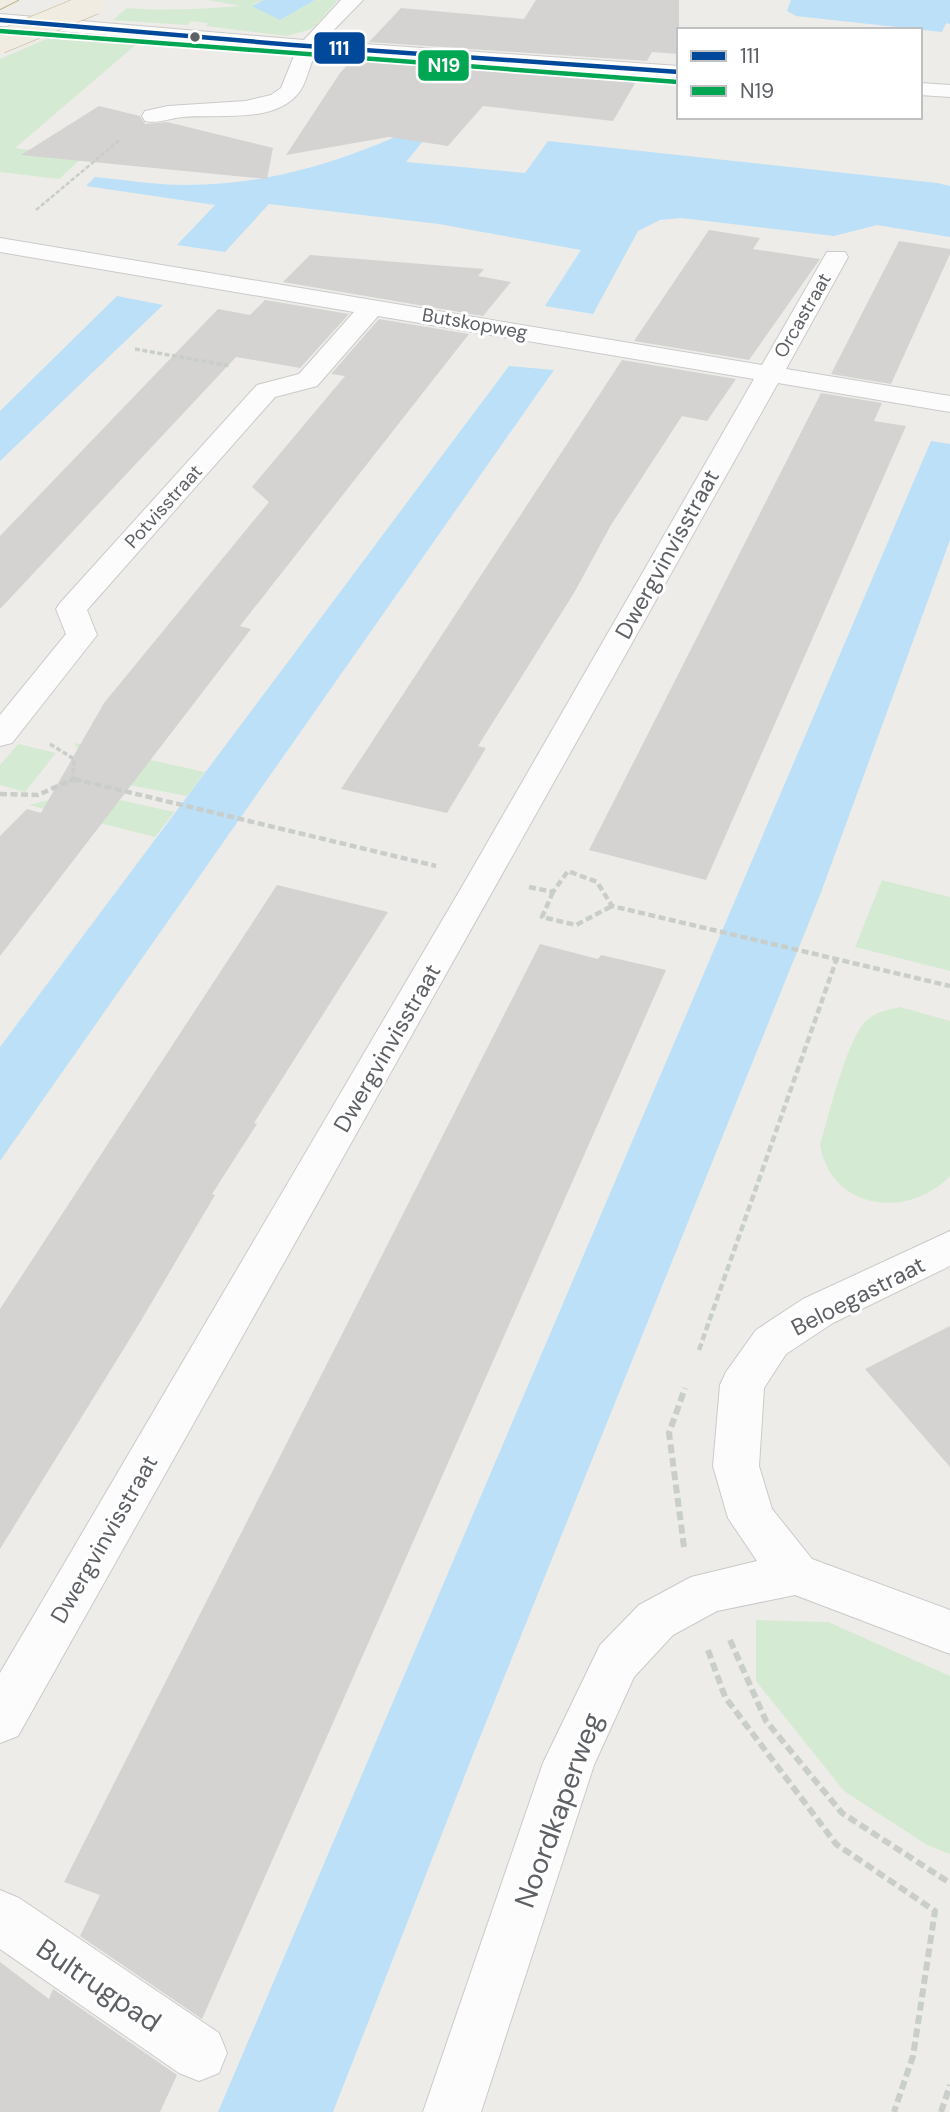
<svg xmlns="http://www.w3.org/2000/svg" width="950" height="2112" viewBox="0 0 950 2112" font-family="'DM Sans',sans-serif">
  <rect width="100%" height="100%" fill="#edece8"/>
  <!-- green -->
  <path fill="#d5ead2" d="M 208,0 L 264,0 L 253,4 L 280,20 L 315,0 L 338,0 L 312,29 L 286,36 L 206,26 L 208,23 L 191,21 L 188,25 L 113,20 L 127,8 C 165,11 203,9 241,6 Z
    M 58,34 L 138,43 L 15,148 L 82,158 L 59,179 L 0,172 L 0,59 Z
    M 74,743 L 205,772 L 187,796 L 82,776 L 86,760 Z
    M 18,744 L 56,753 L 25,792 L 0,785 L 0,765 Z
    M 71,789 L 174,812 L 155,837 L 29,805 L 52,799 Z
    M 882,880 L 950,897 L 950,971 L 855,947 Z
    M 900,1007 L 950,1021 L 950,1176 C 908,1220 831,1210 820,1145 C 829,1115 846,1042 865,1022 C 875,1012 887,1010 900,1007 Z
    M 756,1620 L 828,1622 L 950,1676 L 950,1854 L 927,1845 L 844,1791 L 756,1681 Z"/>
  <!-- water -->
  <path fill="#bbe0f8" d="M 264,0 L 315,0 L 280,20 L 252,6 Z
    M 791,0 L 950,0 L 950,24 L 946,23 L 942,32 L 796,16 L 787,11 Z
    M 446,113 L 406,162 L 525,173 L 548,141 L 937,183 L 950,186 L 950,237 L 877,225 L 834,236 L 681,218 L 660,220 L 638,231 L 593,314 L 545,306 L 581,250 L 439,224 L 269,204 L 225,252 L 177,245 L 215,205 L 86,186 L 95,177 C 125,180 156,185 186,185 C 279,185 363,155 446,113 Z
    M 117,296 L 163,305 L 0,461 L 0,411 Z
    M 509,366 L 554,370 L 0,1161 L 0,1047 Z
    M 931,441 L 950,444 L 950,540 L 820,895 L 472,1757 L 333,2112 L 218,2112 Z"/>
  <!-- building -->
  <path fill="#d4d3d1" d="M 536,0 L 679,0 L 679,54 L 652,52 L 647,61 L 369,42 L 401,8 L 524,19 Z
    M 354,58 L 638,78 L 613,121 L 483,106 L 448,146 L 389,137 L 286,155 L 340,73 Z
    M 99,106 L 140,116 L 145,124 L 167,122 L 273,148 L 267,179 L 21,155 Z
    M 709,230 L 760,238 L 753,249 L 820,259 L 749,360 L 634,341 Z
    M 899,241 L 950,249 L 950,254 L 891,384 L 831,374 Z
    M 310,255 L 484,269 L 478,276 L 511,282 L 483,316 L 283,282 Z
    M 265,300 L 349,314 L 300,368 L 236,357 L 0,609 L 0,536 L 218,309 L 250,315 Z
    M 379,319 L 469,334 L 240,626 L 251,629 L 0,956 L 0,836 L 27,809 L 41,813 L 104,703 L 269,502 L 252,487 L 345,376 L 331,374 Z
    M 622,360 L 736,379 L 707,421 L 682,416 L 611,525 L 574,593 L 478,746 L 486,748 L 447,813 L 341,789 Z
    M 821,393 L 882,403 L 874,421 L 906,426 L 706,880 L 589,850 Z
    M 277,885 L 388,912 L 254,1123 L 257,1124 L 212,1194 L 215,1195 L 136,1329 L 0,1549 L 0,1309 Z
    M 540,944 L 598,959 L 601,955 L 666,970 L 202,2019 L 80,1936 L 100,1895 L 64,1882 Z
    M 950,1326 L 950,1467 L 865,1369 Z
    M 0,1962 L 49,1999 L 53,1989 L 177,2075 L 160,2112 L 0,2112 Z"/>
  <g fill="none" stroke-linecap="round" stroke-linejoin="round">
    <defs>
      <path id="minor" d="M 341,0 L 363,0 L 323,41 L 679,66 L 679,78 L 316,53 C 308,67 307,86 295,97 C 269,123 216,114 183,117 C 170,118 158,124 145,121 L 142,116 L 145,111 L 168,106 L 246,101 L 271,95 L 281,88 L 296,51 L 0,26 L 0,14 L 304,40 Z
        M 920,83 L 950,85 L 950,97 L 920,95 Z
        M 0,238 L 762,365 L 824,257 L 827,252 L 845,252 L 848,257 L 786,369 L 950,396 L 950,412 L 778,383 L 18,1736 L 0,1743 L 0,1673 L 467,878 L 754,379 L 378,316 L 317,386 L 275,397 L 87,610 L 97,635 L 12,743 L 0,746 L 0,715 L 66,634 L 56,609 L 60,603 L 257,385 L 299,374 L 354,312 L 0,252 Z
        M 950,1231 L 950,1266 L 833,1323 L 786,1354 L 764,1388 L 759,1466 L 772,1509 L 812,1559 L 950,1610 L 950,1654 L 795,1595 L 717,1611 L 673,1635 L 634,1677 L 594,1765 L 481,2112 L 423,2112 L 543,1763 L 600,1645 L 639,1605 L 691,1577 L 757,1561 L 728,1518 L 713,1466 L 720,1385 L 726,1372 L 756,1330 L 803,1299 Z
        M 0,1890 L 19,1898 L 219,2033 L 227,2053 L 219,2073 L 199,2081 L 179,2073 L 0,1949 Z"/>
      <path id="highway" d="M 0,0 L 18,0 L 0,9 Z"/>
    </defs>
    <!-- minor casing -->
    <use href="#minor" stroke="#cacaca" stroke-width="2"/>
    <!-- highway casing -->
    <use href="#highway" stroke="#c5b594" stroke-width="2"/>
    <!-- path-far3 -->
    <path stroke="#c9cecb" stroke-width="2.5" stroke-dasharray="4.5 2" stroke-linecap="butt" d="M 36,210 L 121,139"/>
    <!-- path-far2 -->
    <path stroke="#c9cecb" stroke-width="3.5" stroke-dasharray="5 2.5" stroke-linecap="butt" d="M 135,349 L 231,366
      M 50,744 L 74,759 L 73,779
      M 69,781 L 81,781"/>
    <!-- path-far1 -->
    <path stroke="#c9cecb" stroke-width="4.5" stroke-dasharray="7 3.5" stroke-linecap="butt" d="M 74,779 L 436,866
      M 0,794 L 38,795 L 73,779
      M 529,887 L 553,892 L 568,871 L 597,882 L 612,906 L 950,986
      M 553,892 L 542,917 L 576,925 L 612,906
      M 699,1350 L 837,958"/>
    <!-- path -->
    <path stroke="#c9cecb" stroke-width="6" stroke-dasharray="9 4.5" stroke-linecap="butt" d="M 684,1547 L 669,1433 L 685,1388
      M 730,1640 L 766,1721 L 842,1813 L 950,1883
      M 708,1650 L 725,1697 L 836,1844 L 935,1911 L 913,2056 L 894,2112
      M 941,2112 L 950,2085"/>
    <!-- minor -->
    <use href="#minor" fill="#fcfcfc" fill-rule="evenodd"/>
    <!-- highway -->
    <use href="#highway" fill="#f0ece1" fill-rule="evenodd"/>
    <defs>
      <path id="highway-bridge" d="M 0,42 L 94,3"/>
    </defs>
    <!-- highway-bridge casing -->
    <use href="#highway-bridge" stroke="#c5b594" stroke-width="24" stroke-linecap="butt"/>
    <!-- highway-bridge -->
    <use href="#highway-bridge" stroke="#f0ece1" stroke-width="23"/>
    <defs>
      <path id="bus-1" d="M 0,20 L 293,45 L 679,72"/>
      <path id="bus-2" d="M 0,31 L 678,82"/>
    </defs>
    <!-- bus-1 casing -->
    <use href="#bus-1" stroke="#fff" stroke-width="8"/>
    <!-- bus-2 casing -->
    <use href="#bus-2" stroke="#fff" stroke-width="8"/>
    <!-- bus-1 -->
    <use href="#bus-1" stroke="#004899" stroke-width="4.5"/>
    <!-- bus-2 -->
    <use href="#bus-2" stroke="#00a651" stroke-width="4.5"/>
  </g>
  <!-- markers -->
  <circle fill="#5d6166" stroke="#fff" stroke-width="2.5" cx="195" cy="37" r="6"/>
  <g text-anchor="middle" stroke-width="6" stroke-linejoin="round" paint-order="stroke">
    <!-- far-street labels -->
    <g font-size="19" fill="#5d6166" stroke="#fff">
      <text transform="translate(802 315) rotate(-60)" y="7">Orcastraat</text>
      <text transform="translate(475 323) rotate(10)" y="7">Butskopweg</text>
      <text transform="translate(163 506) rotate(-48)" y="7">Potvisstraat</text>
    </g>
    <!-- street labels -->
    <g font-size="23" fill="#5d6166" stroke="#fff">
      <text transform="translate(667 554) rotate(-61)" y="8">Dwergvinvisstraat</text>
      <text transform="translate(387 1048) rotate(-60)" y="8">Dwergvinvisstraat</text>
      <text transform="translate(858 1296) rotate(-27)" y="8">Beloegastraat</text>
      <text transform="translate(104 1539) rotate(-60)" y="8">Dwergvinvisstraat</text>
    </g>
    <!-- near-street labels -->
    <g font-size="28" fill="#5d6166" stroke="#fff">
      <text transform="translate(558 1810) rotate(-70)" y="10">Noordkaperweg</text>
      <text transform="translate(99 1985) rotate(34)" y="10">Bultrugpad</text>
    </g>
  </g>
  <g stroke="#fff" stroke-width="2.5">
    <rect x="313" y="31" width="53" height="34" rx="7" fill="#004899"/>
    <rect x="417" y="49" width="53" height="33" rx="7" fill="#00a651"/>
  </g>
  <g font-size="19" text-anchor="middle" font-weight="bold" fill="#fff">
    <text x="339" y="55">111</text>
    <text x="444" y="72">N19</text>
  </g>
  <!-- legend -->
  <rect x="677" y="28" width="245" height="91" fill="#ffffff" stroke="#bec0c2" stroke-width="2"/>
  <rect x="691" y="51" width="35" height="10" fill="#004899" stroke="#bec0c2" stroke-width="2"/>
  <text x="740" y="63" font-size="21" fill="#5d6166">111</text>
  <rect x="691" y="86" width="35" height="10" fill="#00a651" stroke="#bec0c2" stroke-width="2"/>
  <text x="740" y="98" font-size="21" fill="#5d6166">N19</text>
</svg>
